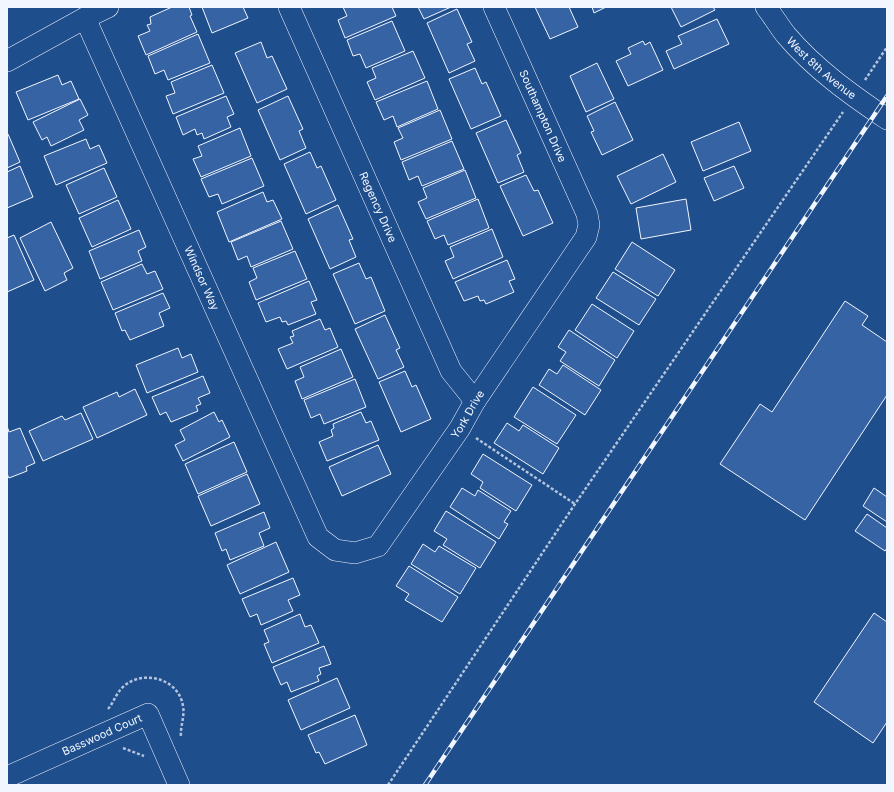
<svg xmlns="http://www.w3.org/2000/svg" width="894" height="792" viewBox="0 0 894 792" font-family="Inter,sans-serif">
  <rect width="100%" height="100%" fill="#1f4e8c"/>
  <!-- building -->
  <path fill="#3563a3" stroke="#f2f6ff" d="M 172,7 L 189,7 L 192,15 L 190,16 L 197,32 L 146,55 L 138,36 L 150,31 L 147,25 L 151,24 L 150,17 Z
    M 202,7 L 243,7 L 248,18 L 212,33 Z
    M 343,7 L 392,7 L 396,16 L 345,38 L 338,20 L 347,16 Z
    M 418,7 L 451,7 L 424,19 Z
    M 535,7 L 569,7 L 578,27 L 550,39 Z
    M 592,7 L 606,7 L 594,13 Z
    M 671,7 L 713,7 L 715,10 L 681,27 Z
    M 457,9 L 472,42 L 467,44 L 475,61 L 449,73 L 427,23 Z
    M 717,19 L 729,44 L 674,69 L 666,51 L 682,44 L 678,36 Z
    M 392,21 L 405,51 L 366,68 L 360,54 L 353,56 L 347,40 Z
    M 198,34 L 210,63 L 168,80 L 164,70 L 155,74 L 148,56 Z
    M 643,41 L 645,45 L 650,42 L 663,70 L 628,86 L 616,61 L 631,54 L 628,48 Z
    M 261,42 L 267,58 L 272,56 L 287,89 L 257,103 L 235,53 Z
    M 413,51 L 425,78 L 375,100 L 367,82 L 376,78 L 372,68 Z
    M 597,63 L 614,99 L 586,112 L 570,76 Z
    M 212,65 L 224,93 L 173,114 L 166,96 L 175,93 L 171,82 Z
    M 475,68 L 482,84 L 486,82 L 501,116 L 471,129 L 449,79 Z
    M 58,75 L 62,85 L 71,81 L 79,99 L 28,120 L 16,92 Z
    M 427,81 L 438,109 L 397,127 L 393,116 L 384,120 L 376,102 Z
    M 226,96 L 234,114 L 227,117 L 231,127 L 204,139 L 202,133 L 197,135 L 195,129 L 183,135 L 176,117 Z
    M 288,96 L 303,129 L 299,131 L 306,148 L 280,160 L 258,110 Z
    M 80,99 L 88,115 L 79,120 L 84,130 L 51,146 L 47,137 L 42,140 L 33,122 Z
    M 615,102 L 633,140 L 602,155 L 591,132 L 594,131 L 587,116 Z
    M 440,110 L 452,139 L 401,160 L 394,142 L 403,138 L 398,128 Z
    M 506,120 L 521,153 L 517,155 L 524,172 L 498,183 L 476,133 Z
    M 739,122 L 751,151 L 703,171 L 691,142 Z
    M 240,128 L 251,156 L 201,177 L 193,159 L 202,156 L 198,146 Z
    M 7,134 L 8,134 L 20,162 L 7,168 Z
    M 86,139 L 90,149 L 99,145 L 107,163 L 56,185 L 44,156 Z
    M 452,141 L 464,169 L 422,186 L 418,176 L 409,180 L 402,162 Z
    M 310,152 L 317,168 L 321,166 L 336,200 L 306,214 L 284,164 Z
    M 663,154 L 676,182 L 631,204 L 617,176 Z
    M 252,158 L 264,186 L 222,204 L 218,194 L 209,197 L 201,179 Z
    M 20,166 L 33,197 L 7,208 L 7,172 Z
    M 734,166 L 744,188 L 714,201 L 704,178 Z
    M 104,168 L 117,197 L 79,214 L 66,185 Z
    M 465,170 L 476,198 L 426,219 L 418,202 L 427,198 L 423,188 Z
    M 526,175 L 534,191 L 538,190 L 553,223 L 523,236 L 500,186 Z
    M 263,192 L 267,202 L 273,200 L 282,219 L 229,242 L 217,212 Z
    M 478,199 L 489,228 L 448,245 L 444,235 L 435,239 L 427,221 Z
    M 686,199 L 691,230 L 641,239 L 636,208 Z
    M 118,200 L 131,229 L 92,247 L 79,218 Z
    M 338,205 L 353,239 L 349,240 L 356,257 L 330,269 L 308,219 Z
    M 281,221 L 293,249 L 251,267 L 247,256 L 238,260 L 231,242 Z
    M 51,222 L 73,268 L 64,273 L 67,280 L 45,291 L 20,238 Z
    M 492,229 L 503,257 L 453,279 L 445,261 L 454,257 L 450,247 Z
    M 139,230 L 146,247 L 138,251 L 142,261 L 100,279 L 89,251 Z
    M 14,235 L 34,280 L 7,292 L 7,238 Z
    M 632,242 L 675,270 L 658,296 L 615,269 Z
    M 295,251 L 307,279 L 256,300 L 249,282 L 257,278 L 253,268 Z
    M 507,260 L 515,279 L 509,281 L 514,292 L 486,304 L 484,300 L 480,301 L 478,296 L 464,301 L 455,282 Z
    M 359,263 L 366,279 L 371,277 L 385,311 L 355,324 L 333,274 Z
    M 142,264 L 147,274 L 155,271 L 163,289 L 113,310 L 101,282 Z
    M 613,272 L 656,299 L 639,325 L 596,298 Z
    M 309,281 L 317,300 L 311,302 L 316,314 L 288,325 L 286,321 L 282,322 L 280,317 L 266,322 L 258,303 Z
    M 163,293 L 170,308 L 159,313 L 164,326 L 130,340 L 125,330 L 122,331 L 115,313 Z
    M 845,301 L 868,316 L 862,325 L 887,342 L 887,395 L 805,520 L 720,464 L 760,404 L 772,412 Z
    M 592,304 L 634,331 L 617,358 L 575,330 Z
    M 385,315 L 400,348 L 396,350 L 404,367 L 378,379 L 355,329 Z
    M 320,319 L 325,330 L 330,328 L 338,347 L 287,369 L 278,349 L 293,343 L 290,337 L 294,336 L 292,331 Z
    M 569,330 L 615,360 L 599,386 L 560,361 L 566,352 L 558,347 Z
    M 178,348 L 182,358 L 191,354 L 198,372 L 147,393 L 136,365 Z
    M 341,349 L 353,377 L 302,399 L 295,381 L 304,377 L 300,367 Z
    M 563,365 L 601,390 L 585,415 L 539,385 L 549,369 L 557,374 Z
    M 405,371 L 412,387 L 416,385 L 431,419 L 401,432 L 379,382 Z
    M 203,376 L 210,393 L 198,398 L 201,404 L 196,406 L 198,411 L 171,422 L 166,412 L 160,415 L 152,397 Z
    M 355,379 L 366,407 L 324,424 L 320,414 L 311,418 L 304,400 Z
    M 533,387 L 576,415 L 557,444 L 514,417 Z
    M 135,389 L 147,415 L 97,438 L 83,407 L 117,392 L 119,397 Z
    M 214,412 L 219,422 L 222,420 L 230,437 L 183,461 L 175,445 L 185,440 L 180,430 Z
    M 361,412 L 366,423 L 371,421 L 379,440 L 327,461 L 319,442 L 333,436 L 331,430 L 334,428 L 333,424 Z
    M 81,413 L 93,439 L 43,461 L 29,431 L 62,416 L 65,420 Z
    M 507,423 L 519,431 L 523,425 L 559,448 L 543,474 L 494,443 Z
    M 7,426 L 9,432 L 20,428 L 35,463 L 26,467 L 27,471 L 9,478 L 7,474 Z
    M 234,442 L 247,472 L 198,494 L 185,464 Z
    M 378,445 L 391,474 L 342,496 L 329,467 Z
    M 483,454 L 532,485 L 516,511 L 480,488 L 483,482 L 471,474 Z
    M 247,474 L 260,504 L 211,526 L 198,496 Z
    M 462,488 L 475,496 L 478,490 L 511,511 L 504,522 L 508,524 L 499,539 L 450,507 Z
    M 874,488 L 887,497 L 887,522 L 863,506 Z
    M 446,511 L 496,542 L 480,568 L 443,545 L 447,539 L 434,531 Z
    M 264,512 L 270,528 L 259,533 L 264,546 L 230,560 L 226,549 L 222,551 L 215,533 Z
    M 867,514 L 887,528 L 887,548 L 885,551 L 855,531 Z
    M 276,542 L 289,572 L 240,594 L 227,565 Z
    M 423,544 L 435,552 L 439,546 L 476,568 L 460,594 L 411,564 Z
    M 409,566 L 458,597 L 442,622 L 405,600 L 409,594 L 396,586 Z
    M 293,578 L 300,595 L 288,600 L 293,611 L 261,625 L 257,614 L 250,617 L 242,599 Z
    M 874,613 L 887,622 L 887,722 L 873,743 L 814,702 Z
    M 300,614 L 305,627 L 311,625 L 319,643 L 272,663 L 264,644 L 269,642 L 264,630 Z
    M 324,646 L 331,664 L 319,668 L 321,674 L 317,676 L 319,681 L 291,692 L 287,682 L 281,685 L 273,667 Z
    M 337,678 L 350,708 L 301,730 L 288,700 Z
    M 355,715 L 367,745 L 325,764 L 319,752 L 316,753 L 308,735 Z"/>
  <g fill="none" stroke-linecap="round" stroke-linejoin="round">
    <defs>
      <g id="minor">
        <path id="s1" d="M 289,7 L 451,371 L 475,401"/>
        <path id="s2" d="M 766,7 C 773,16 779,26 786,35 C 815,69 850,94 887,119"/>
        <path id="s3" d="M 85,18 L 318,537 L 335,550 L 355,553 L 378,546 L 460,428 L 475,401 L 586,237 L 589,225 L 587,214 L 494,7"/>
        <path d="M 7,61 L 85,18 L 108,7"/>
        <path id="s4" d="M 7,777 L 148,714 L 179,785"/>
      </g>
    </defs>
    <!-- minor casing -->
    <use href="#minor" stroke="#f2f6ff" stroke-width="22"/>
    <!-- path -->
    <path stroke="#b3c4dc" stroke-width="2.5" stroke-dasharray="3 2" stroke-linecap="butt" d="M 865,80 L 887,47
      M 476,438 L 575,504
      M 108,709 C 114,702 116,693 124,686 C 144,669 179,679 183,706 C 185,717 180,726 181,737
      M 123,748 L 144,756
      M 388,785 L 575,504 L 843,112"/>
    <!-- minor -->
    <use href="#minor" stroke="#1f4e8c" stroke-width="21"/>
    <defs>
      <path id="rail" d="M 425,785 L 887,96"/>
    </defs>
    <!-- rail casing -->
    <use href="#rail" stroke="#f2f6ff" stroke-width="4.5"/>
    <!-- rail -->
    <use href="#rail" stroke="#1f4e8c" stroke-width="3" stroke-dasharray="9" stroke-linecap="butt"/>
  </g>
  <g text-anchor="middle" stroke-width="3" stroke-linejoin="round" paint-order="stroke">
    <!-- street labels -->
    <g font-size="11" fill="#f2f6ff" stroke="#1f4e8c">
      <text dy="4" stroke="none"><textPath href="#s2" startOffset="83">West 8th Avenue</textPath></text>
      <text transform="translate(543 116) rotate(66)" y="4">Southampton Drive</text>
      <text dy="4" stroke="none"><textPath href="#s1" startOffset="219">Regency Drive</textPath></text>
      <text dy="4" stroke="none"><textPath href="#s3" startOffset="285">Windsor Way</textPath></text>
      <text dy="4" stroke="none"><textPath href="#s3" startOffset="794">York Drive</textPath></text>
      <text dy="4" stroke="none"><textPath href="#s4" startOffset="104">Basswood Court</textPath></text>
    </g>
  </g>
  <!-- border -->
  <rect width="894" height="792" fill="none" stroke="#f2f6ff" stroke-width="16"/>
</svg>
